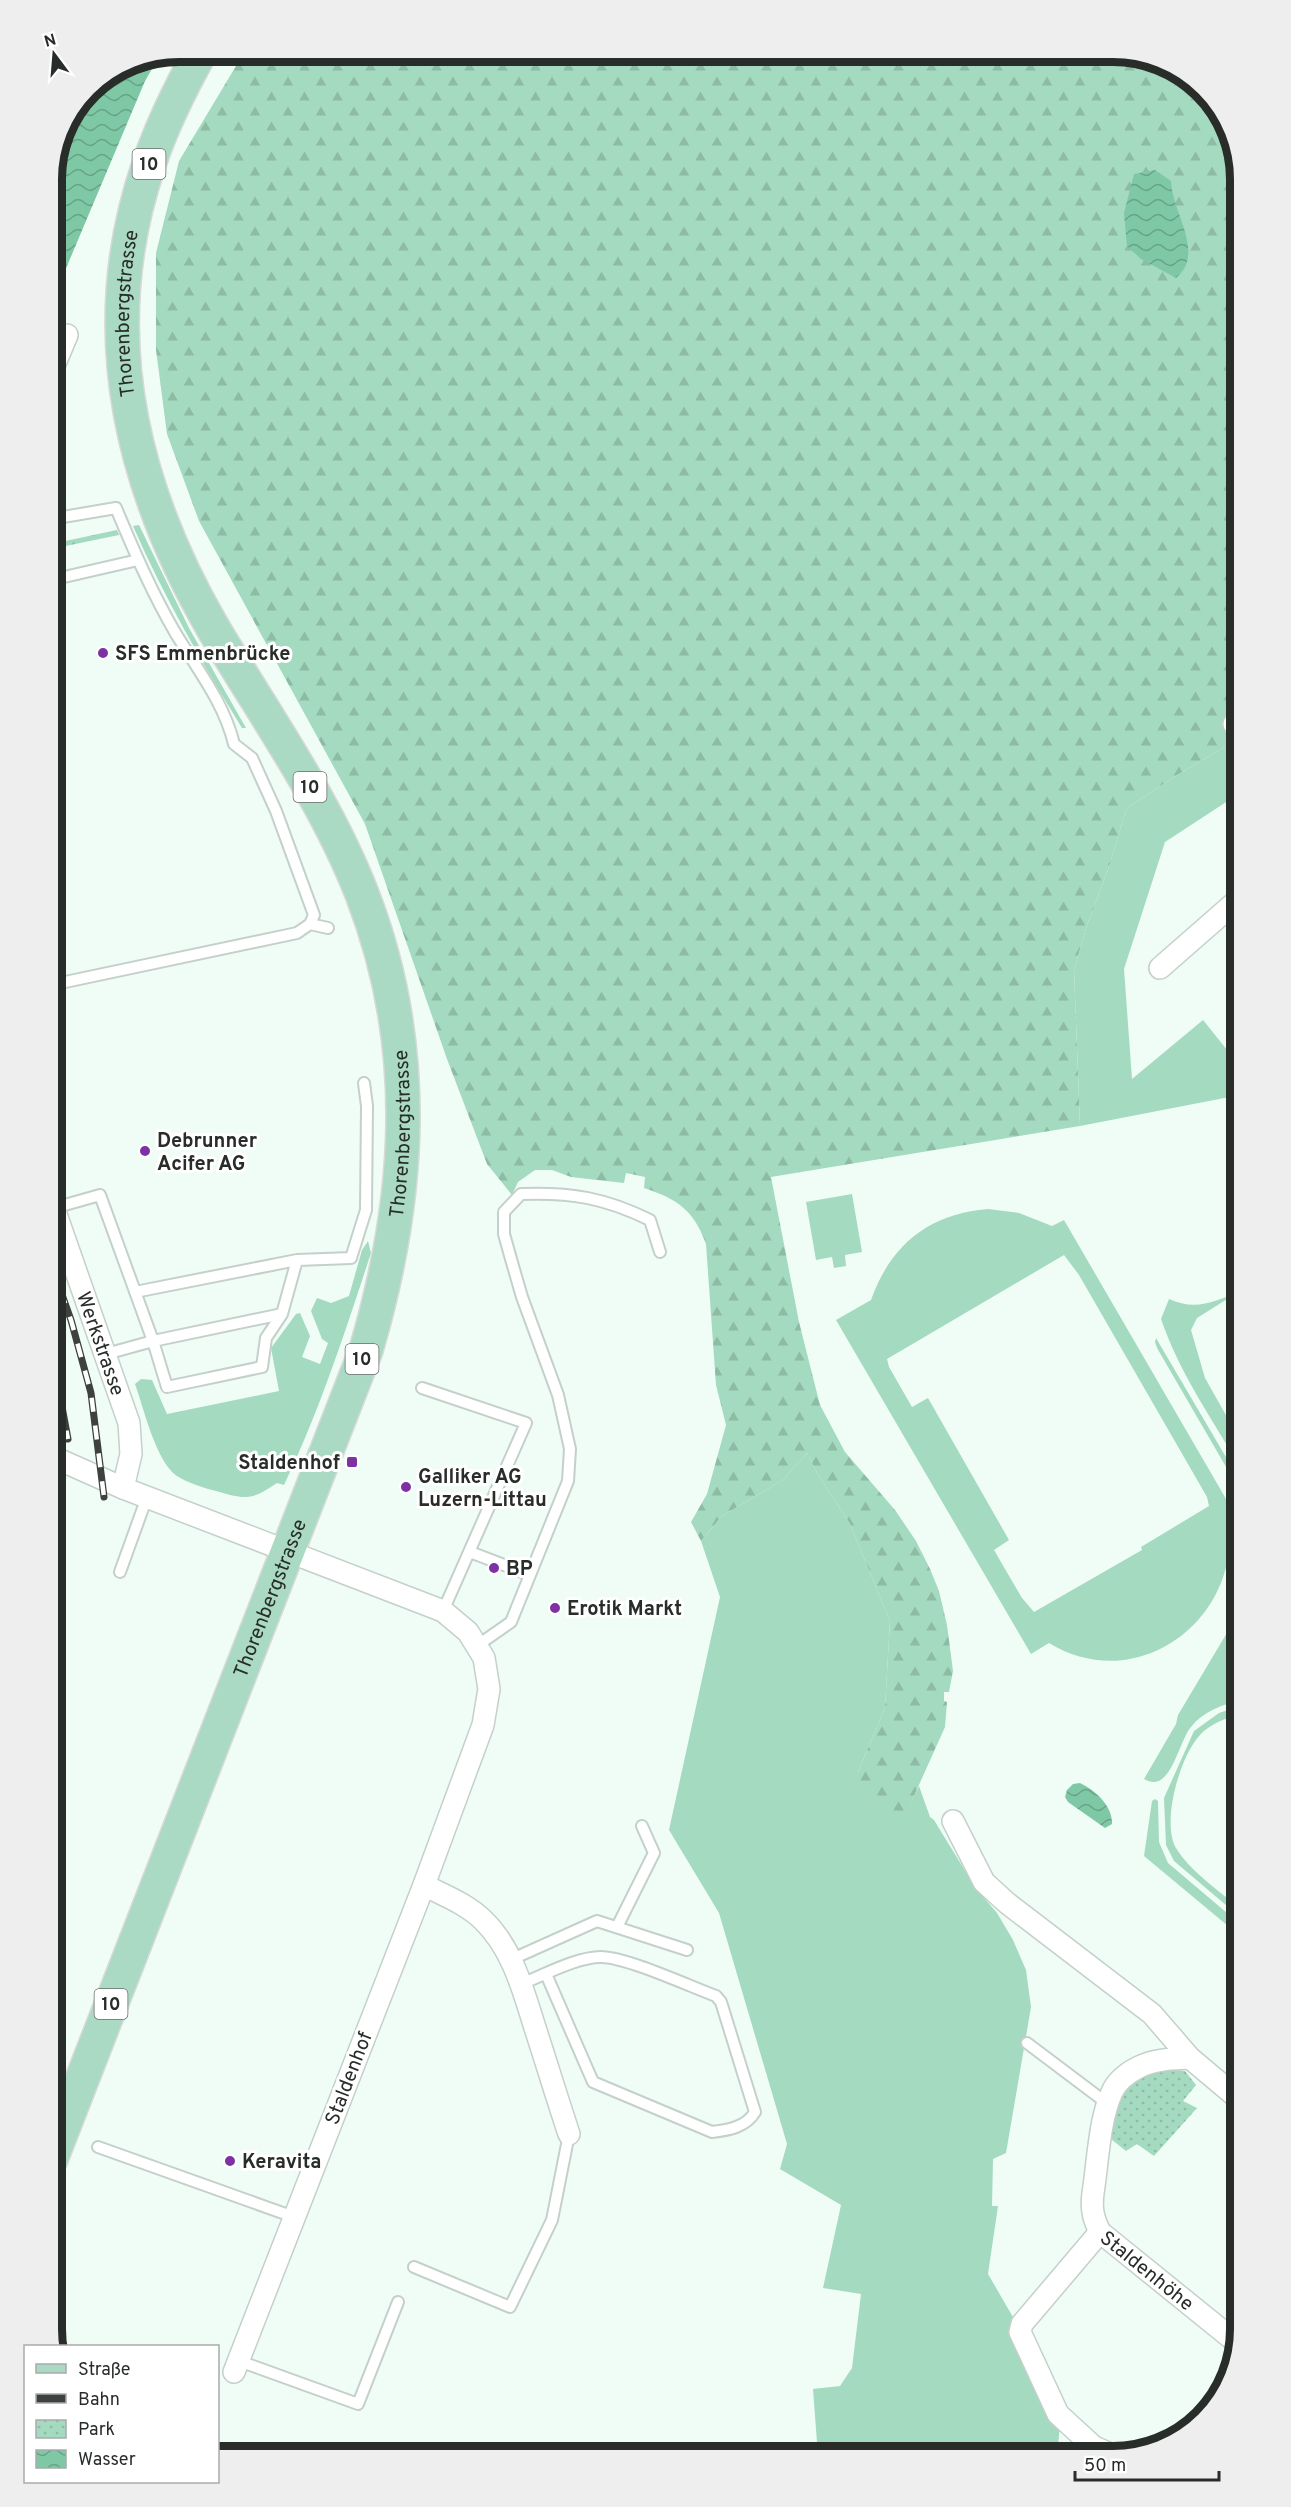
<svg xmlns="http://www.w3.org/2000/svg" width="1291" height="2507" viewBox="0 0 1291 2507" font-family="Overpass,sans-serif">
  <defs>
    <pattern id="forest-firs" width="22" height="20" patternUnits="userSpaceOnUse" patternTransform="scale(1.5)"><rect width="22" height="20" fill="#a4dabf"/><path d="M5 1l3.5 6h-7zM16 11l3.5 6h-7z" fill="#8dbba4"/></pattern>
    <pattern id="park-dots" width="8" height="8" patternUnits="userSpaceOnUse" patternTransform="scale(1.5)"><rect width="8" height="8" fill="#a4dabf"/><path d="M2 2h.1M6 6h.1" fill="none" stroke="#8dbba4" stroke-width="1.8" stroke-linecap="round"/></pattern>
    <pattern id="water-waves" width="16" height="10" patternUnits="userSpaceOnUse" patternTransform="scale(1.5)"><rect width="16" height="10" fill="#7ec8a5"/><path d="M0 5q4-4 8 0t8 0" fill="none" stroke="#67a387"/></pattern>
  </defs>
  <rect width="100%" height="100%" fill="#f0fdf6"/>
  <!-- green -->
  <path fill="#a4dabf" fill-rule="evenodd" d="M 139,525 L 189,628 L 246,728 L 242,728 C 202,663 164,597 133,526 Z
    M 1240,738 L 1240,793 L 1165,842 L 1124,969 L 1132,1079 L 1203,1020 L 1240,1066 L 1240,1095 L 1080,1126 L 1074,970 L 1087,925 L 1109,867 L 1125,813 L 1130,806 L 1177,775 Z
    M 852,1194 L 862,1252 L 845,1255 L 846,1266 L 834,1268 L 832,1257 L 816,1260 L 806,1202 Z
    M 988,1209 L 1019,1213 L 1052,1226 L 1064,1220 L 1240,1523 L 1240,1528 L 1230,1534 C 1231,1628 1132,1694 1049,1643 L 1031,1654 L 836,1320 L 871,1300 C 891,1244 929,1214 988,1209 ZM 1064,1255 L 1079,1275 L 1207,1497 L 1209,1506 L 1141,1547 L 1142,1550 L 1034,1612 L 1022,1598 L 994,1550 L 1009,1540 L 928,1398 L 912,1407 L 889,1367 L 887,1359 Z
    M 368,1241 L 371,1253 C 345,1332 320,1410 284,1485 L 277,1483 C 252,1500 246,1500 216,1491 C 204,1488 188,1483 177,1476 C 156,1462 144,1409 135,1384 L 141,1379 L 152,1380 L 167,1414 L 279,1391 L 271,1348 L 296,1314 L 300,1313 L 310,1336 L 302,1357 L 320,1364 L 328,1343 L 322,1339 L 311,1311 L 317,1298 L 331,1303 L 349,1296 L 362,1250 Z
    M 1240,1291 L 1197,1318 L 1191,1330 L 1205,1378 L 1240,1440 L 1240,1467 C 1212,1419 1179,1372 1161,1319 L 1169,1299 C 1195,1311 1215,1302 1240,1291 Z
    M 1156,1338 L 1240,1481 L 1240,1491 L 1157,1348 L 1155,1342 Z
    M 807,1453 L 817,1473 L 850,1524 L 890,1621 L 885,1708 L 858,1772 L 904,1816 L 919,1786 L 930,1817 L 934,1820 L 975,1887 L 997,1913 L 1013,1940 L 1026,1970 L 1031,2007 L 1006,2153 L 993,2159 L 992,2206 L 998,2206 L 988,2274 L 1017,2324 L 1060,2425 L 1057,2456 L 818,2456 L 813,2389 L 840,2386 L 852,2368 L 861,2294 L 823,2288 L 841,2205 L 780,2169 L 787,2144 L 719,1913 L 669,1830 L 720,1597 L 701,1541 L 722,1516 L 783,1480 Z
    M 1240,1611 L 1240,1700 C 1222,1705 1202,1712 1191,1727 C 1178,1742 1171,1795 1144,1779 L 1176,1724 L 1178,1715 Z
    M 1240,1706 L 1240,1715 C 1225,1718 1210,1724 1200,1735 C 1180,1756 1161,1822 1176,1848 C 1189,1870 1220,1892 1240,1908 L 1240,1917 L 1174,1861 L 1166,1845 L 1164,1798 L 1194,1731 L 1219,1713 Z
    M 1155,1799 L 1158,1801 L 1159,1842 L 1168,1863 L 1240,1924 L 1240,1936 L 1144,1856 L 1152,1801 Z"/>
  <!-- forest -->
  <path fill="url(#forest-firs)" d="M 245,51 L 1121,51 L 1190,77 L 1230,130 L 1240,178 L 1240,738 L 1177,775 L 1130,806 L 1125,813 L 1109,867 L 1087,925 L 1074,970 L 1080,1126 L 771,1177 L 799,1322 L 820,1405 L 845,1452 L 895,1510 L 916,1541 L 930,1569 L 939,1591 L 947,1625 L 953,1671 L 949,1692 L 944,1692 L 944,1701 L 947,1702 L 945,1727 L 905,1816 L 886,1818 L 868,1803 L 858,1772 L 885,1708 L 890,1621 L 850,1524 L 817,1473 L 807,1453 L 783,1480 L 722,1516 L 701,1541 L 691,1522 L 707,1494 L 726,1425 L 716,1385 L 706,1244 C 694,1210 677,1199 644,1188 L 645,1177 L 626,1173 L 624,1183 L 571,1177 L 552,1170 L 535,1170 L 518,1182 L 512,1195 L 487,1164 L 447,1059 L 365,824 L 199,521 L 167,434 L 156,350 L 156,253 L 179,161 Z
    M 117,530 L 119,535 L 51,549 L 51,544 Z"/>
  <!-- park -->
  <path fill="url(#park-dots)" d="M 1157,2067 L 1185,2071 L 1196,2085 L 1183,2101 L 1197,2108 L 1154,2156 L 1137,2144 L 1126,2151 L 1111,2139 L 1112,2108 L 1131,2081 Z"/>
  <!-- water -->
  <path fill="url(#water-waves)" d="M 160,55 L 145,81 L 51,304 L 51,170 L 61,129 L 89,88 L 130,61 Z
    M 1155,170 L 1171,181 C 1172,213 1206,253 1176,278 L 1141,259 L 1127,246 L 1124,213 L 1134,174 Z
    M 1080,1783 C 1095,1790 1113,1806 1112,1824 L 1105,1828 L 1068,1802 L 1065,1797 L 1067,1790 L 1073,1784 Z"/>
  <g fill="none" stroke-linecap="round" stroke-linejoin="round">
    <defs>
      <path id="lane" d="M 51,580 L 138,560
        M 310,924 L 328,928
        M 51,985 L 297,933 L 310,924 L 314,915 L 276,811 L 252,758 L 234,744 C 224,703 198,670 176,634 C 152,593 134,551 116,508 L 51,519
        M 54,1208 L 100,1195 L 153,1341 L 106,1354
        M 297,1260 L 351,1258 L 366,1210 L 367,1106 L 364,1083
        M 135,1292 L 297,1260 L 282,1314 L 266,1338 L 262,1367 L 167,1387 L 153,1341 L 282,1314
        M 422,1388 L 526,1423 L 443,1611
        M 470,1552 L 530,1575
        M 120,1572 L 147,1497
        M 478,1645 L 511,1622 L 568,1481 L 570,1449 L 558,1395 L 522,1297 L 511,1259 L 504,1234 L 504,1212 L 521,1194 C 571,1192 605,1198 650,1220 L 660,1252
        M 617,1927 L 654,1853 L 642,1826
        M 510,1960 L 597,1921 L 687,1950
        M 521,1984 C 544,1975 577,1957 601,1957 C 626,1957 689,1986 716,1996 L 721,2002 L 755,2112 C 746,2127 729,2130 712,2132 L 593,2082 L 546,1974
        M 1027,2043 L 1108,2104
        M 98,2147 L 294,2217
        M 414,2267 L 510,2307 L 552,2220 L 569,2134
        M 239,2361 L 358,2404 L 398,2302"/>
      <g id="street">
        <path d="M 51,373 L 67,335"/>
        <path d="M 1234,724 L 1240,730"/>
        <path d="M 1160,968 L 1240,898"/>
        <path id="s1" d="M 51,1200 L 129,1423 L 131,1454 L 123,1488"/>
        <path d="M 51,1456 L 123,1488 L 443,1611 L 468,1632 L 484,1658 L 489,1689 L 483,1725 L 424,1885 L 234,2372"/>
        <path d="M 953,1821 L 984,1882 L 1007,1903 L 1152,2014 L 1190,2058 L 1240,2100"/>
        <path d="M 424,1885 C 443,1895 467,1904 483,1920 C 514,1950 524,1994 537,2034 C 548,2068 558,2101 569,2134"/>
        <path id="s2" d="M 1190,2058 C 1173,2059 1155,2059 1139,2067 C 1129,2072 1117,2081 1112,2092 C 1099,2120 1098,2162 1093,2193 C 1091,2209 1093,2218 1100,2232 L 1236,2342"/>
        <path d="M 1100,2232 L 1022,2324 L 1020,2332 L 1058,2414 L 1094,2447 L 1115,2456"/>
      </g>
      <g id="primary">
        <path id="s3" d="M 51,2159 L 366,1350 C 411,1197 421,1046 362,894 C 325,799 265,716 213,628 C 129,483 93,327 149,164 C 162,125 181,87 201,51"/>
      </g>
    </defs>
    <!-- lane casing -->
    <use href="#lane" stroke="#c4d0ca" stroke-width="14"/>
    <!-- street casing -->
    <use href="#street" stroke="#c4d0ca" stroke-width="24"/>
    <!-- primary casing -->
    <use href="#primary" stroke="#d8d9d9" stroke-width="36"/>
    <!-- lane -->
    <use href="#lane" stroke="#fff" stroke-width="10"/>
    <!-- street -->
    <use href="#street" stroke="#fff" stroke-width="21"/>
    <!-- primary -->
    <use href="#primary" stroke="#aadac4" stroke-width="33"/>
    <defs>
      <path id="rail" d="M 51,1264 L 71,1320 L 91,1393 L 104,1497
        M 51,1348 L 68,1439"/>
    </defs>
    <!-- rail casing -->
    <use href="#rail" stroke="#3d423f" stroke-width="7"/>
    <!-- rail -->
    <use href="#rail" stroke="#fff" stroke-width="4.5" stroke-dasharray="14" stroke-linecap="butt"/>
  </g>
  <!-- markers -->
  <g fill="#7e31a2" stroke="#fff" stroke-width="2">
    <circle cx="103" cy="653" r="6"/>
    <circle cx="145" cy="1151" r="6"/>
    <rect x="346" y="1456" width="12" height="12" rx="3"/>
    <circle cx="406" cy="1487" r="6"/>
    <circle cx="494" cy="1568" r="6"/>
    <circle cx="555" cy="1608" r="6"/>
    <circle cx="230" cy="2161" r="6"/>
  </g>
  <g text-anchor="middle" stroke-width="6" stroke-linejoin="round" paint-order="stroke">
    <!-- shield labels -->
    <g fill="#fff" stroke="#686c6a" stroke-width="1.5">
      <rect x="132.5" y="149" width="33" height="30" rx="4.5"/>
      <rect x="293.5" y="772" width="33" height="30" rx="4.5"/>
      <rect x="345.5" y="1344" width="33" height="30" rx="4.5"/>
      <rect x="94.5" y="1989" width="33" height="30" rx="4.5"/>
    </g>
    <g font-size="18" font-weight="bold" fill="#282d2a">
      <text x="149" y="170">10</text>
      <text x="310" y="793">10</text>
      <text x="362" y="1365">10</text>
      <text x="111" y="2010">10</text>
    </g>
    <!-- street labels -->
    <g font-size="20" fill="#282d2a" stroke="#fff">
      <text dy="7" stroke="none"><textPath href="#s3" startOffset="1970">Thorenbergstrasse</textPath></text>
      <text dy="7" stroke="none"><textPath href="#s3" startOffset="1088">Thorenbergstrasse</textPath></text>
      <text dy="7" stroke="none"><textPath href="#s1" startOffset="152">Werkstrasse</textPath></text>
      <text dy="7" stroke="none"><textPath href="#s3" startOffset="602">Thorenbergstrasse</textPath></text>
      <text transform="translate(348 2078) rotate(-69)" y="7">Staldenhof</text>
      <text dy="7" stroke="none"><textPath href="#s2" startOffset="294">Staldenhöhe</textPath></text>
    </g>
    <!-- poi labels -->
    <g font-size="20" font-weight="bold" fill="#282d2a" stroke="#fff" text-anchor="start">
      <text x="115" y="660">SFS Emmenbrücke</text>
      <text x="157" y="1147">Debrunner<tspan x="157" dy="23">Acifer AG</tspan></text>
      <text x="340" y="1469" text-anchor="end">Staldenhof</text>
      <text x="418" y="1483">Galliker AG<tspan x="418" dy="23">Luzern-Littau</tspan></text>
      <text x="506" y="1575">BP</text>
      <text x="567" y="1615">Erotik Markt</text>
      <text x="242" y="2168">Keravita</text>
    </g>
  </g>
  <!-- crop -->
  <path d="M0 0H1291V2507H0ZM179 62H1113A117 117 0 0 1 1230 179V2329A117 117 0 0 1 1113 2446H179A117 117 0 0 1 62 2329V179A117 117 0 0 1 179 62Z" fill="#eee" fill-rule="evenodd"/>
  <path fill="none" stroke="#282d2a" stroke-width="8" d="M179 62H1113A117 117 0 0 1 1230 179V2329A117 117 0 0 1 1113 2446H179A117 117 0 0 1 62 2329V179A117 117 0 0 1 179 62Z"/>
  <!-- legend -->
  <rect x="24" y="2345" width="195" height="138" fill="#ffffff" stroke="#a9abaa" stroke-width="1.5"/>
  <rect x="36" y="2364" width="30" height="9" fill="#aadac4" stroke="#a9abaa" stroke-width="1.5"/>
  <text x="78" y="2375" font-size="18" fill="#282d2a">Straße</text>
  <rect x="36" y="2394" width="30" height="9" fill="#3d423f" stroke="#a9abaa" stroke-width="1.5"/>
  <text x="78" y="2405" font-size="18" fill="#282d2a">Bahn</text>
  <rect x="36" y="2420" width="30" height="18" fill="url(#park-dots)" stroke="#a9abaa" stroke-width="1.5"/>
  <text x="78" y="2435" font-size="18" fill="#282d2a">Park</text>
  <rect x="36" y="2450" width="30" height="18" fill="url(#water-waves)" stroke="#a9abaa" stroke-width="1.5"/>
  <text x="78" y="2465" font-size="18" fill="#282d2a">Wasser</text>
  <!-- north arrow -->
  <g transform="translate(54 54) rotate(344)" stroke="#ffffff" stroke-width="4.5" paint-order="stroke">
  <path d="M0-4.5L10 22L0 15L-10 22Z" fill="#282d2a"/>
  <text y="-9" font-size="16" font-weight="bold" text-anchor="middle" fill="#282d2a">N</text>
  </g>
  <!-- scale -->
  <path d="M1075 2471v9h144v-9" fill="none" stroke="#282d2a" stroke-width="3"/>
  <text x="1084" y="2471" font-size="18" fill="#282d2a" stroke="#ffffff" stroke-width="4.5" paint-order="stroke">50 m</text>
</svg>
